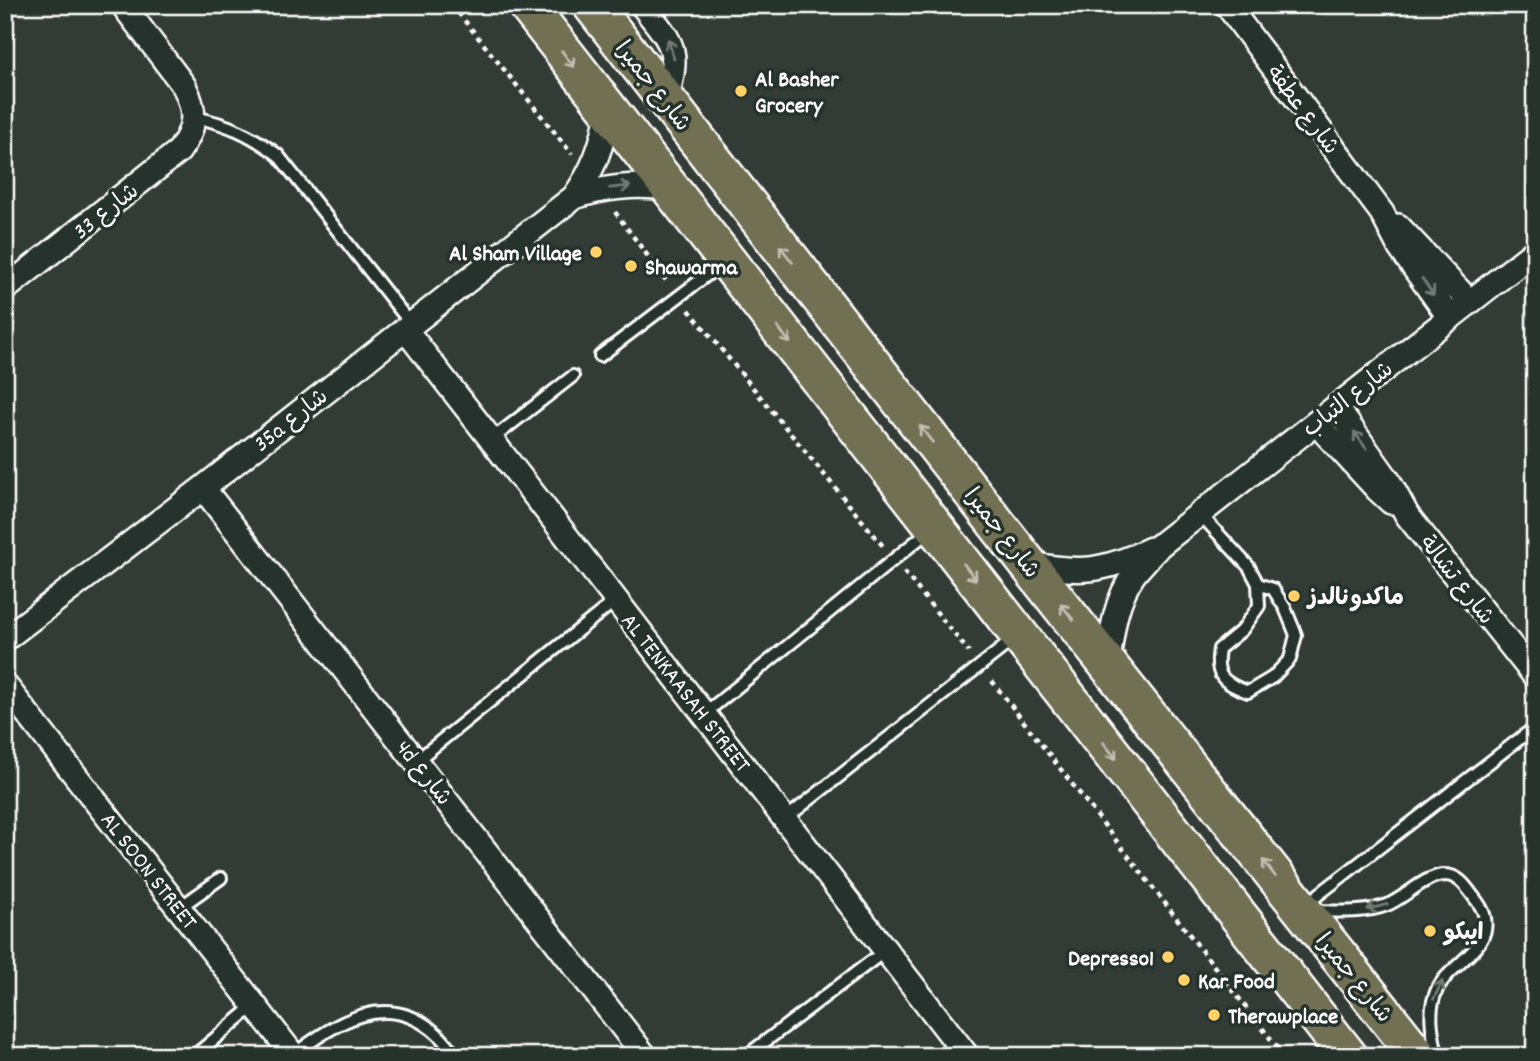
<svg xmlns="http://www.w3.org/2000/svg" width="1540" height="1061" viewBox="0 0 1540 1061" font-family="Dekko,'Playpen Sans Arabic',sans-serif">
  <rect width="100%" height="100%" fill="#333b37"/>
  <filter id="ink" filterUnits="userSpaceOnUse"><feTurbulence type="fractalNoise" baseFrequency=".0143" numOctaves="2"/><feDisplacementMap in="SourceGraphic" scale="14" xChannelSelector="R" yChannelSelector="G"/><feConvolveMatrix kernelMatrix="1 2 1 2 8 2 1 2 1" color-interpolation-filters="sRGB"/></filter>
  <g filter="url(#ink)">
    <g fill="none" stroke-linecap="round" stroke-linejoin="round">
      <defs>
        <path id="service" d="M 194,117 C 228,124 250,134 278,155 L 411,324
          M 600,356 L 723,263
          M 491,440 L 573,376
          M 1200,514 L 1249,567 L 1258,584 L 1259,606 L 1242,630 L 1219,649 C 1214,677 1224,683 1248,692 L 1273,677 L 1290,659 L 1296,635 L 1285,608 L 1273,589 L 1258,584
          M 704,714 L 930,530
          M 416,761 L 616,600
          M 785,819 L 1014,639
          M 1305,905 L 1535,727
          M 179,908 L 221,878
          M 1312,911 C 1337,911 1363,914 1387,905 C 1405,898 1424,876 1444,875 C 1458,875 1465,885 1473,896 C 1477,901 1482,907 1484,914 C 1495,949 1447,964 1436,992 C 1427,1013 1433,1035 1437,1056
          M 194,1056 L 255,1005
          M 292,1056 C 336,1022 388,988 438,1035 C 445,1041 450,1049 456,1056
          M 746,1056 L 886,950"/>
        <path id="minor" d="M 642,5 C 674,46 680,47 666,101
          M 1227,5 L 1382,213 L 1400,248 L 1450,318
          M 574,197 C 606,187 634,184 668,188
          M 1398,226 L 1470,302
          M 5,289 L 179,151 C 196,128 197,112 184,86 L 123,5
          M 405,329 L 616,600 L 967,1056
          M 1336,407 L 1388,480 L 1407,515 L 1535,676
          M 1316,423 L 1377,489 L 1391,502
          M 203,488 L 645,1056
          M 1028,564 C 1082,573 1100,573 1151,549
          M 5,639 L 203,488 L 574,197 C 594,170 604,143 608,110
          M 1108,663 C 1112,631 1115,601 1134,574 C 1142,564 1151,555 1160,545 L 1535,251
          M 5,685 L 294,1056"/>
        <path id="primary" d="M 527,5 C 799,356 1074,705 1348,1056
          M 592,5 L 1028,564 L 1418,1056"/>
      </defs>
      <!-- service casing -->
      <use href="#service" stroke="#fff" stroke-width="16"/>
      <!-- minor casing -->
      <use href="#minor" stroke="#fff" stroke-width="28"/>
      <!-- primary casing -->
      <use href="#primary" stroke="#fff" stroke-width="42"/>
      <!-- path -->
      <path stroke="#fff" stroke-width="4.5" stroke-dasharray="5 5" stroke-linecap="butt" d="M 452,5 L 572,154
        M 615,212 L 668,283
        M 689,310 L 883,546
        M 904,572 L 969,652
        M 992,681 L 1284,1056"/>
      <!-- service -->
      <use href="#service" stroke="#26332d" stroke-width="10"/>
      <!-- minor -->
      <use href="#minor" stroke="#26332d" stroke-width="23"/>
      <!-- primary -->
      <use href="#primary" stroke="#716f52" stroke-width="37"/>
    </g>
    <!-- one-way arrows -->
    <defs><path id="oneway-shaft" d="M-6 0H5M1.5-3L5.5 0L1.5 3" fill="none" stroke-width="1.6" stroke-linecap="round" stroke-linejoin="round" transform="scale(1.75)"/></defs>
    <g stroke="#727a76">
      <use href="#oneway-shaft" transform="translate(671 49) rotate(-106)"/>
      <use href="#oneway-shaft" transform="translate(620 187) rotate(-6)"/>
      <use href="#oneway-shaft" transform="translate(1428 287) rotate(55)"/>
      <use href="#oneway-shaft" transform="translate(1360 440) rotate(-126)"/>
      <use href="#oneway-shaft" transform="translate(1377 907) rotate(166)"/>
      <use href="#oneway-shaft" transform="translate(1438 990) rotate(-64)"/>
    </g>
    <g stroke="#bfbeb1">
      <use href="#oneway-shaft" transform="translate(568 59) rotate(53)"/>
      <use href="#oneway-shaft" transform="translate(786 254) rotate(-128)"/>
      <use href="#oneway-shaft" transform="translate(784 335) rotate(52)"/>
      <use href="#oneway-shaft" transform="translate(926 434) rotate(-128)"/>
      <use href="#oneway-shaft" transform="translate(970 572) rotate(52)"/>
      <use href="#oneway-shaft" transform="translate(1067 612) rotate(-129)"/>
      <use href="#oneway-shaft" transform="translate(1110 751) rotate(52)"/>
      <use href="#oneway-shaft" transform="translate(1269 868) rotate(-128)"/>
    </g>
  </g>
  <!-- markers -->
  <g fill="#ffd166" stroke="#26332d" stroke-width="2.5">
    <circle cx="741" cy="91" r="7"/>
    <circle cx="596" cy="252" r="7"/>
    <circle cx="631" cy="266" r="7"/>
    <circle cx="1294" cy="596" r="7"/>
    <circle cx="1430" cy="931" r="7"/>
    <circle cx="1168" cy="957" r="7"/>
    <circle cx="1184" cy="980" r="7"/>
    <circle cx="1214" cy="1015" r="7"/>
  </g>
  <g text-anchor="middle" stroke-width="7" stroke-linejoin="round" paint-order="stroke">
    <!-- poi labels -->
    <g font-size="23" font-weight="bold" fill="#fff" stroke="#26332d" text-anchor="start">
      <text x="755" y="86">Al Basher<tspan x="755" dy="26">Grocery</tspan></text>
      <text x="582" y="260" text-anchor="end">Al Sham Village</text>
      <text x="645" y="274">Shawarma</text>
      <text x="1308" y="604">ماكدونالدز</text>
      <text x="1444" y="939">ايبكو</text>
      <text x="1154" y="965" text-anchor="end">Depresso1</text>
      <text x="1198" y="988">Kar Food</text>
      <text x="1228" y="1023">Therawplace</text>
    </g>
    <!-- street labels -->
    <g font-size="23" fill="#fff" stroke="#26332d">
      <text transform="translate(654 85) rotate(52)" y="8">شارع جميرا</text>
      <text transform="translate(1304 109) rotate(53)" y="8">شارع عطفة</text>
      <text transform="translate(105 210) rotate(-38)" y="8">شارع 33</text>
      <text transform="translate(1347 398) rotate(-38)" y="8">شارع التباب</text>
      <text transform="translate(290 419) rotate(-38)" y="8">35a شارع</text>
      <text transform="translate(1003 532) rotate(52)" y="8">شارع جميرا</text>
      <text transform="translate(1458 579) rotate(52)" y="8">شارع تشالة</text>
      <text transform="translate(687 692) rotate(52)" y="8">AL TENKAASAH STREET</text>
      <text transform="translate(425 772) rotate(52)" y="8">4d شارع</text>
      <text transform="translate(150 870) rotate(52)" y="8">AL SOON STREET</text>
      <text transform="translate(1355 977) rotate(51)" y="8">شارع جميرا</text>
    </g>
  </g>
  <!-- margin -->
  <rect width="1540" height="1061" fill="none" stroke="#26332d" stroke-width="28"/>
  <rect x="14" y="14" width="1512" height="1033" fill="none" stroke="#fff" stroke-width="2.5" filter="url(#ink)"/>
</svg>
